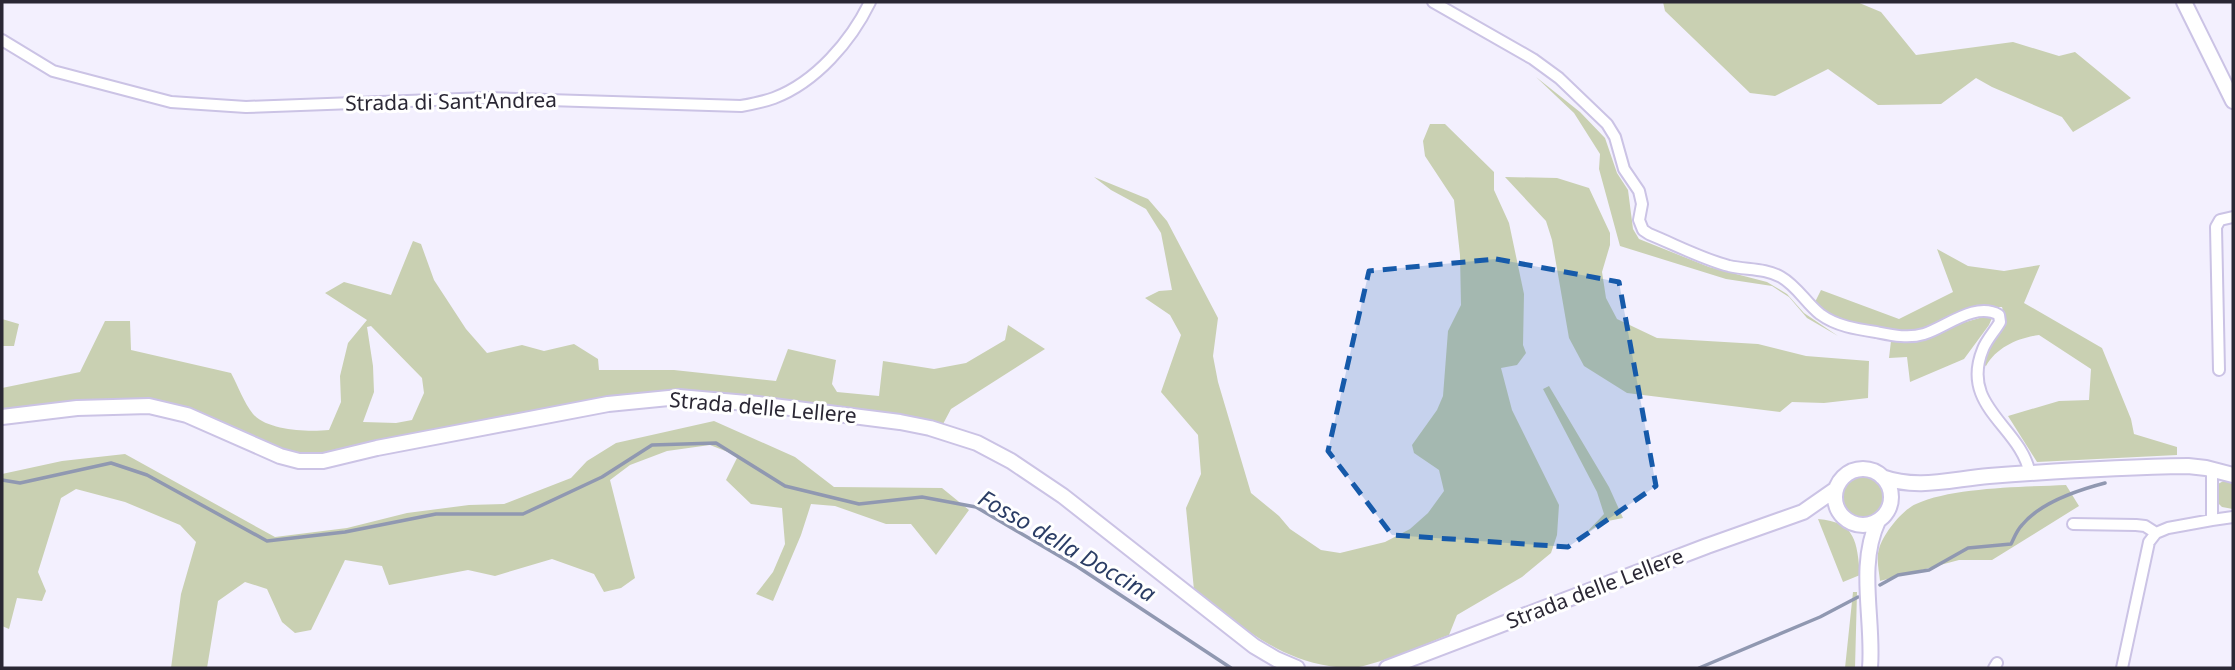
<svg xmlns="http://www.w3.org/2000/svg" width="2235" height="670" viewBox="0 0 2235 670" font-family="'Noto Sans',sans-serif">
  <rect width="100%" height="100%" fill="#f3f0fe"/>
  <!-- green -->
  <path fill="#c9d0b2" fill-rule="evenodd" d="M 1663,2 L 1857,2 L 1881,12 L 1916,55 L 2013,42 L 2059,56 L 2075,52 L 2131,98 L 2073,132 L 2062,117 L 1992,87 L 1976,78 L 1941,104 L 1878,105 L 1828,69 L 1775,96 L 1750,93 L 1665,11 Z
    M 1536,77 L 1580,112 L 1605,138 L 1617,173 L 1628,190 L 1633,229 L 1639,239 L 1709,267 L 1767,282 L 1787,294 L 1804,313 L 1838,336 L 1807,318 L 1789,297 L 1772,286 L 1726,279 L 1620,246 L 1599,169 L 1600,154 L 1574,113 Z
    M 1430,124 L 1445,124 L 1494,172 L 1494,190 L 1509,223 L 1524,294 L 1523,345 L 1526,353 L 1517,365 L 1501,368 L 1512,410 L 1559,505 L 1557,535 L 1551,553 L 1522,577 L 1457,615 L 1449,635 C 1422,645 1395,658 1367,665 C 1355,669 1342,668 1329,666 C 1275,658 1236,622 1194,590 L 1186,508 L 1201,474 L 1198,435 L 1161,392 L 1181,335 L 1170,315 L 1145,298 L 1159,291 L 1172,290 L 1161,233 L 1146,209 L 1111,190 L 1094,177 L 1148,199 L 1167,221 L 1218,318 L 1213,356 L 1218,382 L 1251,493 L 1279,516 L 1290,529 L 1321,550 L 1340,553 L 1385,542 L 1410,529 L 1428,513 L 1444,491 L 1439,470 L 1414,453 L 1412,445 L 1437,410 L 1443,396 L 1448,331 L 1461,305 L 1460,255 L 1454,200 L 1425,156 L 1423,141 Z
    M 1505,177 L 1557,178 L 1589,188 L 1610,233 L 1610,245 L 1602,272 L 1606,298 L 1617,319 L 1657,338 L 1758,344 L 1806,356 L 1869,361 L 1868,398 L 1824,403 L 1792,402 L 1780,412 L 1627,393 L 1584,366 L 1569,338 L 1552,240 L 1546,221 Z
    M 413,241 L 421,244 L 434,280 L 466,329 L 487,353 L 522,345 L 544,351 L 574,344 L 598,359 L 599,370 L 674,370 L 776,381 L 788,349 L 836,360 L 832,384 L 837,392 L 879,396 L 883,361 L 934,369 L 966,363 L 1005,340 L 1008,325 L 1045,349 L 951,409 L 943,424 L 828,406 L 698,391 L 664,391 L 596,399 L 313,455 L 273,447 L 209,416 L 148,398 L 2,410 L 2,388 L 80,372 L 105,321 L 130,321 L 131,350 L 231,373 C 238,386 244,403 253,414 C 268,431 308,432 329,430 L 341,402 L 340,376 L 348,343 L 367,320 L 325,293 L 344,282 L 391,295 ZM 371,326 L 422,378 L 424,393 L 412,420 L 396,423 L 363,422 L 374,392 L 373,366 L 367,327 Z
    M 1937,249 L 1968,266 L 2004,271 L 2040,265 L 2024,303 L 2102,348 L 2131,419 L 2134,434 L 2177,447 L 2177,455 L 2037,462 L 2008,416 L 2059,401 L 2089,400 L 2091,369 L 2039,335 C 2018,338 1997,347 1986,366 L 1981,363 L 1989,345 L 2006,322 L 2002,307 L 1980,307 L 1915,333 L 1889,331 L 1854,324 L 1832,317 L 1815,302 L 1821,290 L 1899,319 L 1953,292 Z
    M 1983,317 L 1992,318 L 1989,325 L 1964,359 L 1910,382 L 1907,357 L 1889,358 L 1891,341 L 1924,340 L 1952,326 Z
    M 2,319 L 19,324 L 14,346 L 2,346 Z
    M 1549,386 L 1609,487 L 1623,518 L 1603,522 L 1585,534 L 1604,514 L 1597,492 L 1543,389 Z
    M 714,421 L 795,457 L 834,487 L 942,488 L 969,510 L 936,555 L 911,524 L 886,524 L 835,506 L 811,504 L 801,535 L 773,601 L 756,594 L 773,572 L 785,544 L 782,508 L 751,504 L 726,480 L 738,456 L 710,445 L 667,451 L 630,465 L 610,480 L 635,578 L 621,588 L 604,592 L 594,574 L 552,559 L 495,576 L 468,570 L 389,585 L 382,566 L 345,560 L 311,630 L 295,633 L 282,622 L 267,589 L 245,582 L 218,601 L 207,668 L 171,668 L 181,594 L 196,542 L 180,525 L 125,502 L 76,489 L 61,498 L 38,572 L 46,591 L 42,601 L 17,598 L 9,629 L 2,626 L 2,474 L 62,461 L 125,454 L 275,537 L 347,528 L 407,513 L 469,505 L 504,504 L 571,478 L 587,461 L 616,443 Z
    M1840 497a22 22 0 1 1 44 0a22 22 0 1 1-44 0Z
    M 2227,479 L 2233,480 L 2233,509 L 2222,507 L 2217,502 L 2216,488 L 2218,484 Z
    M 2066,485 L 2079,506 L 1992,560 L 1959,560 L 1880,581 C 1879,571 1876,558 1879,549 C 1883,534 1902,510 1916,504 C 1953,487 2025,487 2066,485 Z
    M 1818,519 C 1856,522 1857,542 1860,575 L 1843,582 Z
    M 1853,592 L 1857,592 L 1855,668 L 1845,668 Z"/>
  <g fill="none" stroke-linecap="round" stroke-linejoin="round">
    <!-- stream -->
    <path stroke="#9098b1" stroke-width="3.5" d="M 2,480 L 20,483 L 111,463 L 147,475 L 267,541 L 345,532 L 436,514 L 523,514 L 602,477 L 652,445 L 716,443 L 785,486 L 859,504 L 922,497 L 976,507 L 1078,567 L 1231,668
      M 1880,585 L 1898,575 L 1929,570 L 1968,548 L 2011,544 C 2014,538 2017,530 2022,525 C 2040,503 2078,490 2105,483
      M 1699,668 L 1820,617 L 1858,597"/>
    <defs>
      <path id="street" d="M 1433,2 L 1533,59 L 1559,78 L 1607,124 L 1615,137 L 1624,169 L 1639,191 L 1642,204 L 1639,220 L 1643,230 L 1649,234 C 1676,245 1702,259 1729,266 C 1747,270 1765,268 1781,277 C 1797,286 1806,303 1820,314 C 1836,326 1856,329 1876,332 C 1891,335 1908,339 1924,334 C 1945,328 1975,301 1999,315 L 2000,322 C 1995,331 1987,339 1983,349 C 1959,407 2021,426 2030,474
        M 2,40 L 53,71 L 171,102 L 246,107 L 487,98 L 741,106 C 752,104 763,102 774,98 C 816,82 851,41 870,2
        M 2219,370 L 2216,227 L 2220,220 L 2233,217
        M 2212,520 L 2233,517
        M 2073,524 L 2136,525 L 2145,526 L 2156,533
        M 2156,533 L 2168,528 L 2212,520 L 2212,469
        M 1994,668 L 1997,663
        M 2122,668 L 2149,542 L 2156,533"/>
      <path id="secondary" d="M 2184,2 L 2233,101
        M 2,417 L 77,408 L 149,406 L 187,415 L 280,456 L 299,461 L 323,461 L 377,448 L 608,404 L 679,397 L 758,404 L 900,422 L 930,428 L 977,443 L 1011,461 L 1063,496 L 1254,646 L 1276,659 L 1297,668
        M1835 497a28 28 0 1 1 56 0a28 28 0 1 1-56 0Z
        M 1882,477 C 1918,490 1952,479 1989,476 C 2055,471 2122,467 2188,466 L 2206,468 L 2233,475
        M 1387,668 L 1707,546 L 1803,512 L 1836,489
        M 1870,668 C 1874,620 1857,566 1878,521"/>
    </defs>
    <!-- street casing -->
    <use href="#street" stroke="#cbc3e5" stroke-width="14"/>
    <!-- secondary casing -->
    <use href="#secondary" stroke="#cbc3e5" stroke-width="18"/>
    <!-- street -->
    <use href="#street" stroke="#fff" stroke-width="10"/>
    <!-- secondary -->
    <use href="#secondary" stroke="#fff" stroke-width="14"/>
  </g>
  <!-- marked area -->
  <path fill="#165aaa" fill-opacity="0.2" stroke="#165aaa" stroke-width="5" stroke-dasharray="14 9" stroke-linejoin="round" d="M 1496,259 L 1619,282 L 1656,486 L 1568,547 L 1392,535 L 1328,451 L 1369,271 Z"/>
  <g text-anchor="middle" stroke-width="6" stroke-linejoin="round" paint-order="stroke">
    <!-- street labels -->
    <g font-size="21" fill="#2a2734" stroke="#fff">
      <text transform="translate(451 102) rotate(-1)" y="7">Strada di Sant'Andrea</text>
      <text transform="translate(763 408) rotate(5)" y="7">Strada delle Lellere</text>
      <text transform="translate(1595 589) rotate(-21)" y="7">Strada delle Lellere</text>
    </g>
    <!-- water labels -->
    <g font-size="23" font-style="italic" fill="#2b3d65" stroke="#fff">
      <text transform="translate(1067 546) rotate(30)" y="8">Fosso della Doccina</text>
    </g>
  </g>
  <!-- border -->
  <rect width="2235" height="670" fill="none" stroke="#2a2734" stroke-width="7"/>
</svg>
